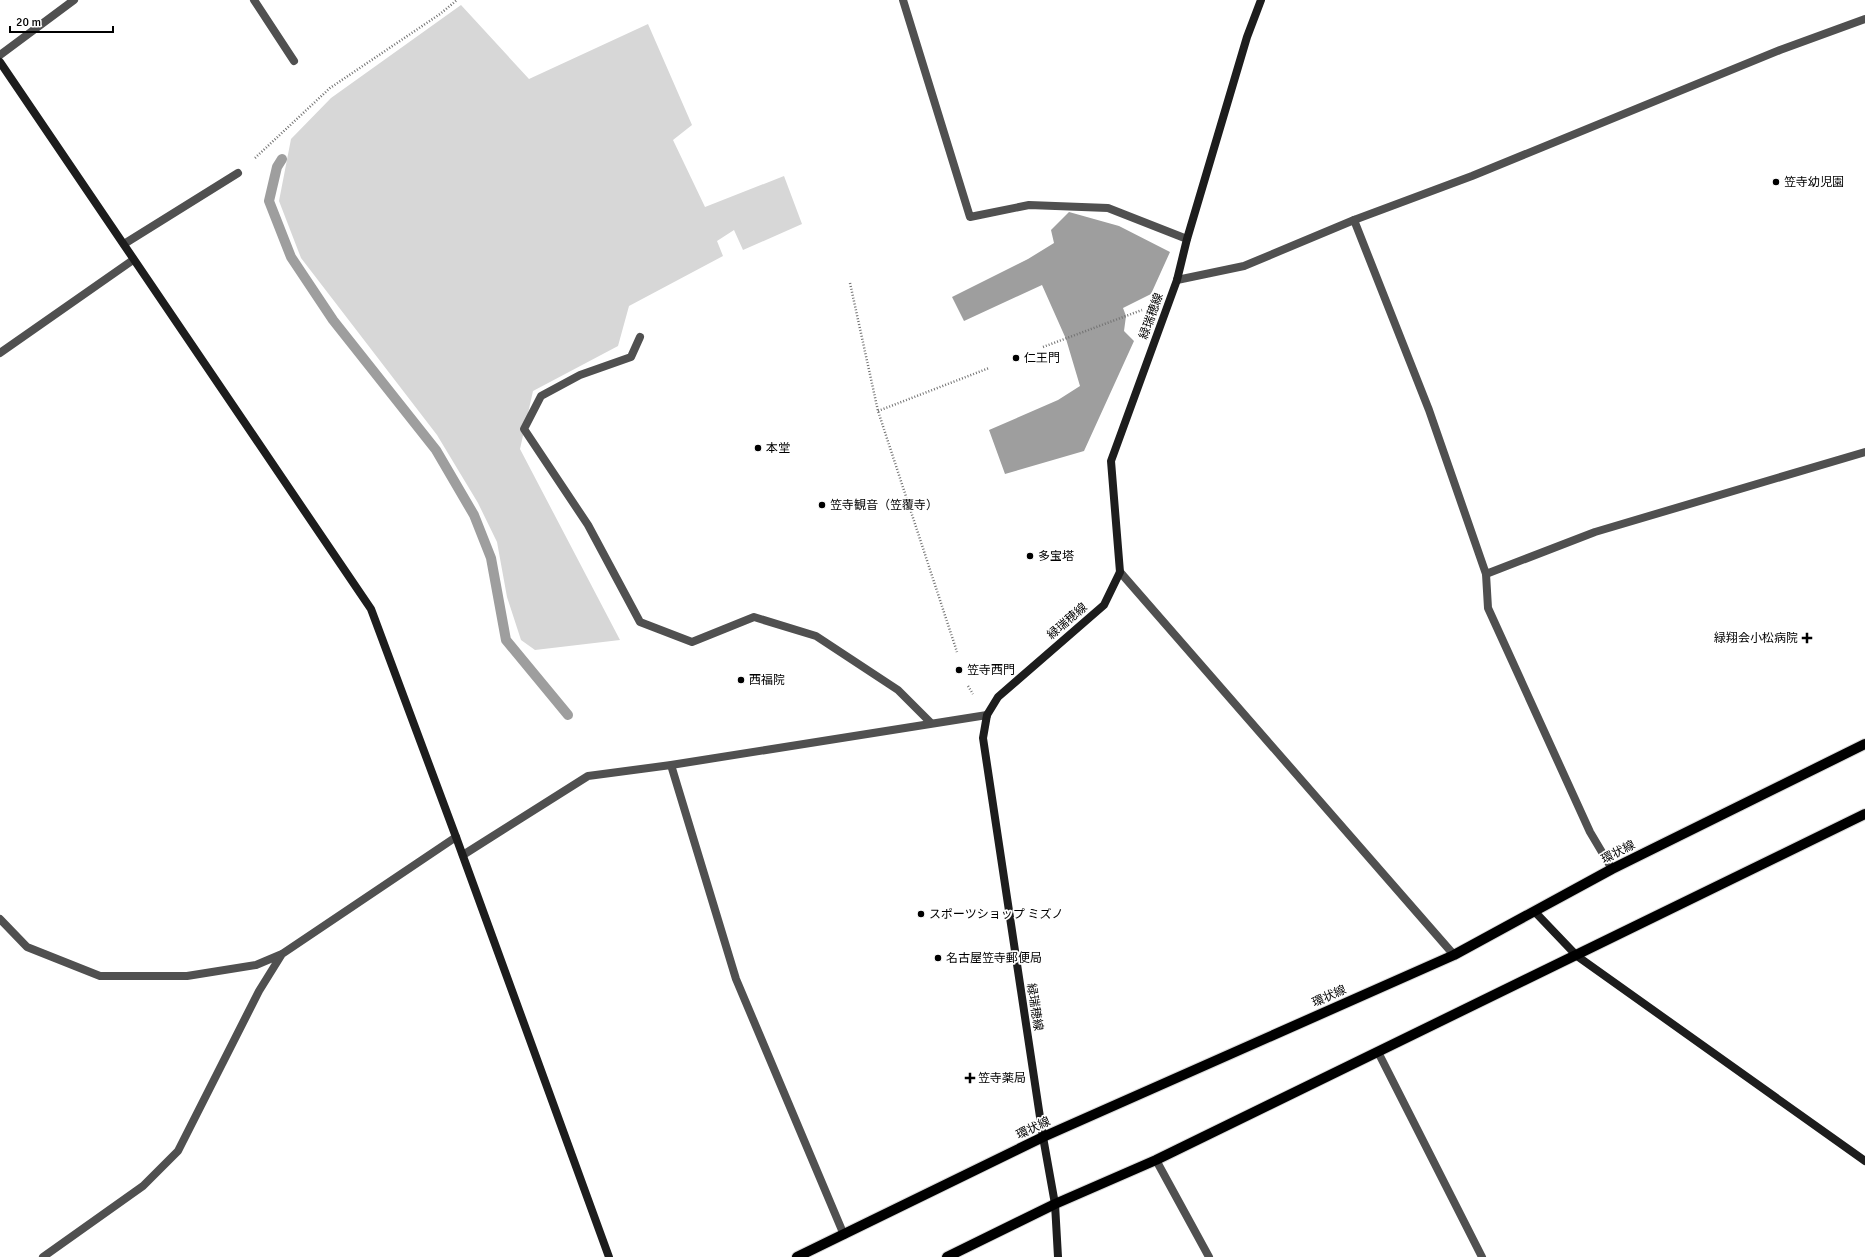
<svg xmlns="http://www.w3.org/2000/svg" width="1865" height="1257" viewBox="0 0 1865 1257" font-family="Signika,'Noto Sans JP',sans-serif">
  <rect width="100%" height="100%" fill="#fff"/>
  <!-- green -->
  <path fill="#d7d7d7" d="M 461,5 L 529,79 L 648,24 L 692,125 L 673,140 L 705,207 L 784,176 L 802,224 L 743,250 L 734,230 L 717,241 L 723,256 L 629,306 L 618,346 L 533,391 L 520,449 L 620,640 L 535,650 L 521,640 L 507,597 L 497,542 L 478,503 L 437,435 L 301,258 L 279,201 L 291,139 L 331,98 Z"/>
  <!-- water -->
  <path fill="#9e9e9e" d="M 1069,212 L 1119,226 L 1170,252 L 1151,294 L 1123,308 L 1126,316 L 1124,331 L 1134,341 L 1084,451 L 1005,474 L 989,430 L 1058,400 L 1080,386 L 1066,339 L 1042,285 L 964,321 L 952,297 L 1028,259 L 1054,243 L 1051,230 Z"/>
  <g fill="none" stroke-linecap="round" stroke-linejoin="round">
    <!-- stream -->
    <path stroke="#9e9e9e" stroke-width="10" d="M 282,159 L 277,167 L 269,201 L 291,257 L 333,320 L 436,450 L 474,515 L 491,558 L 506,640 L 568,715"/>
    <defs>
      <path id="primary" d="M 797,1257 L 1043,1137 L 1454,955 L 1612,869 L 1865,744
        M 947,1257 L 1055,1204 L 1156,1160 L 1865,814"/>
    </defs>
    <!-- primary casing -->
    <use href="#primary" stroke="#dbdbdb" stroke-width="12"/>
    <!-- path -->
    <path stroke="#727272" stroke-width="2.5" stroke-dasharray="1 2" stroke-linecap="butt" d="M 255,158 L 330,88 L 440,14 L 457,0
      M 850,283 L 878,411 L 957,652
      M 1043,347 L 1142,310
      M 878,411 L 989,368
      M 968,686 L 973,694"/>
    <!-- lane -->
    <path stroke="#505050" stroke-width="8" d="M 254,0 L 294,61
      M 903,0 L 970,217 L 1029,205 L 1108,208 L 1187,239
      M 1354,220 L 1429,410 L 1486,574 L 1595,532 L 1865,452
      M 124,244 L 238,173
      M 640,337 L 631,357 L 580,375 L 541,396 L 524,429 L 588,525 L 640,622 L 692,642 L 754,617 L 816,636 L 898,690 L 931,723
      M 671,765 L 736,979 L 844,1235
      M 1378,1052 L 1482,1257"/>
    <!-- street -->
    <path stroke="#505050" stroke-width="8" d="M 0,55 L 74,0
      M 1177,280 L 1244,266 L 1354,220 L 1472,176 L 1780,50 L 1865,19
      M 0,353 L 133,260
      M 1120,572 L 1454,955
      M 1486,574 L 1488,608 L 1590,832 L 1612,869
      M 463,855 L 588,776 L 671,765 L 987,715
      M 0,919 L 27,947 L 100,976 L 187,976 L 256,965 L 282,954 L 456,837
      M 1156,1160 L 1209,1257
      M 43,1257 L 143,1186 L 178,1151 L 259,991 L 282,954"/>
    <!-- secondary -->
    <path stroke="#1d1d1d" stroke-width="8" d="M 0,62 L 371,609 L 456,837 L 609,1257
      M 1535,912 L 1577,956 L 1865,1161
      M 1058,1257 L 1055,1204 L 1043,1137 L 983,738 L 987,715 L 998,697 L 1104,605 L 1120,572 L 1111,461 L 1177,280 L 1187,239 L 1247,37 L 1261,0"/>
    <!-- primary -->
    <use href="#primary" stroke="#000" stroke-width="10"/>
  </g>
  <!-- markers -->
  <g fill="#000" stroke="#fff" stroke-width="1.5">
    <circle cx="1776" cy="182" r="4"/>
    <circle cx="1016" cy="358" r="4"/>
    <circle cx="758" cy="448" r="4"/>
    <circle cx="822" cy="505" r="4"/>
    <circle cx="1030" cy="556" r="4"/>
    <path d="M1805 632h4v4h4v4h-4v4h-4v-4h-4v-4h4z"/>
    <circle cx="959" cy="670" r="4"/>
    <circle cx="741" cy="680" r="4"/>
    <circle cx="921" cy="914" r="4"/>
    <circle cx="938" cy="958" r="4"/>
    <path d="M968 1072h4v4h4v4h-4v4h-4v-4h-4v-4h4z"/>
  </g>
  <g text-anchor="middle" stroke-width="3.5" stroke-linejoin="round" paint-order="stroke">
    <!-- poi labels -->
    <g font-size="12" fill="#000" stroke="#fff" text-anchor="start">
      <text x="1784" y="186">笠寺幼児園</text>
      <text x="1024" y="362">仁王門</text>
      <text x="766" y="452">本堂</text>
      <text x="830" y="509">笠寺観音（笠覆寺）</text>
      <text x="1038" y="560">多宝塔</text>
      <text x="1798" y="642" text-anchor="end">緑翔会小松病院</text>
      <text x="967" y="674">笠寺西門</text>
      <text x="749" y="684">西福院</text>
      <text x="929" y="918">スポーツショップ ミズノ</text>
      <text x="946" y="962">名古屋笠寺郵便局</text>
      <text x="978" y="1082">笠寺薬局</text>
    </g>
    <!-- street labels -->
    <g font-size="12" fill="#000" stroke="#fff">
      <text transform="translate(1151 316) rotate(-70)" y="4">緑瑞穂線</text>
      <text transform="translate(1067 621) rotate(-41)" y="4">緑瑞穂線</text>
      <text transform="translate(1618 852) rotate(-27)" y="4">環状線</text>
      <text transform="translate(1329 996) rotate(-24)" y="4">環状線</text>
      <text transform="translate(1035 1007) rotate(81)" y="4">緑瑞穂線</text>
      <text transform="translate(1033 1128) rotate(-25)" y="4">環状線</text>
    </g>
  </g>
  <!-- scale -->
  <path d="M10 26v6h103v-6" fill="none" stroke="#000000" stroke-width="2"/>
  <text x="16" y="26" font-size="12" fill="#000000" stroke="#ffffff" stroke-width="3" paint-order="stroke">20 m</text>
</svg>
